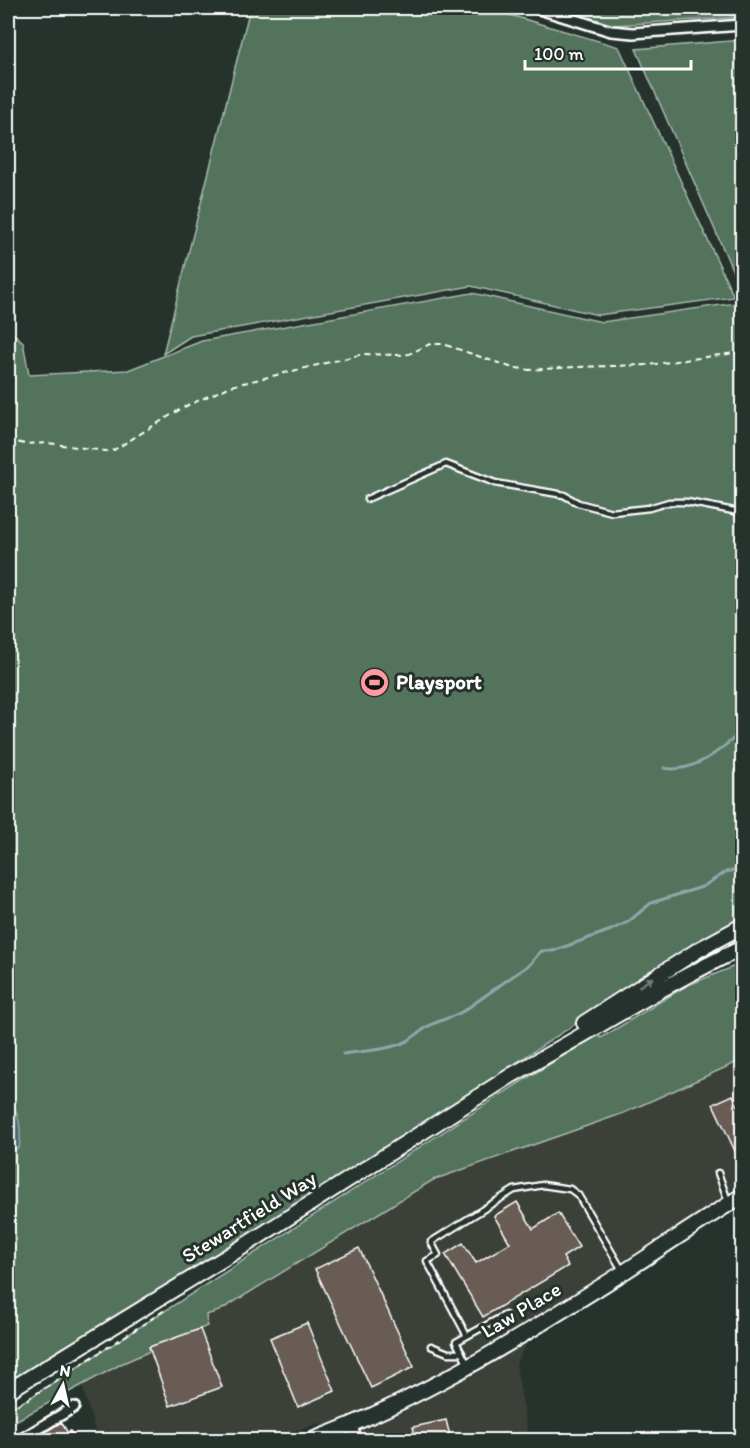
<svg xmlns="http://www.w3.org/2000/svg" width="750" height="1448" viewBox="0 0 750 1448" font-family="Itim,sans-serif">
  <rect width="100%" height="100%" fill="#26332d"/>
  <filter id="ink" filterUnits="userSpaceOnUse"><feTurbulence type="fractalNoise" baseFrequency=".0167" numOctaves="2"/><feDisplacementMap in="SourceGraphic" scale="12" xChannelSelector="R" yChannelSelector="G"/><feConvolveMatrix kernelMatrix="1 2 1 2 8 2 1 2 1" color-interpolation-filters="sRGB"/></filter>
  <g filter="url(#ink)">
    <!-- built -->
    <path fill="#3a3f39" d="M 742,1060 L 742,1189 L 541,1314 L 516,1364 L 529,1440 L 327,1440 L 321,1423 L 262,1440 L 98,1440 L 82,1385 L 206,1315 L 433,1180 L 624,1113 Z"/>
    <!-- green -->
    <path fill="#52735d" stroke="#a8b9ae" stroke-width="1.5" d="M 250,8 L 486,8 L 619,47 L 734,297 L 598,315 L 471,286 L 191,336 L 163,354 Z
      M 559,8 L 742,8 L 742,17 L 614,25 Z
      M 742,40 L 742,292 L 636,49 Z
      M 472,293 L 602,322 L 742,302 L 742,920 L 681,955 L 390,1145 L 8,1385 L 8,329 L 23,342 L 29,375 L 128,370 L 202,341 Z
      M 742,963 L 742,1060 L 624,1113 L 433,1180 L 219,1311 L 206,1315 L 207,1326 L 123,1363 L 8,1425 L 8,1409 L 28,1399 L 519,1083 L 598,1034 L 601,1038 L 686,986 Z"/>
    <!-- water -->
    <path fill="#496970" stroke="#92a5a9" stroke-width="1.5" d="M 8,1099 C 20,1111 22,1133 19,1148 L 8,1151 Z"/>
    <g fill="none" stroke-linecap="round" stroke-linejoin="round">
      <!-- stream -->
      <path stroke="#92a5a9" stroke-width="3" d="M 664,768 C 694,774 722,749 742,731
        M 343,1054 C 360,1051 378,1051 394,1046 C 408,1043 415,1035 427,1027 C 438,1020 453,1018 465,1010 L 530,964 L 541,951 L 553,951 L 611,930 L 628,922 L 651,903 L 702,887 L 726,872 L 742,868"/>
    </g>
    <!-- building -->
    <path fill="#685c55" stroke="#fff" stroke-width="1.5" d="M 733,1095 L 742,1116 L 742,1147 L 735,1151 L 713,1104 Z
      M 517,1202 L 533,1229 L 558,1213 L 579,1247 L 563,1257 L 568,1266 L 483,1317 L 445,1254 L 463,1243 L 476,1263 L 510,1243 L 494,1216 Z
      M 359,1248 L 414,1367 L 371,1388 L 315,1269 Z
      M 307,1323 L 335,1391 L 298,1407 L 270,1338 Z
      M 200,1329 L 222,1387 L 170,1406 L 149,1347 Z
      M 446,1420 L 451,1440 L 416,1440 L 413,1427 Z
      M 61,1422 L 68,1433 L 70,1431 L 75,1438 L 73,1440 L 50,1440 L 45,1432 Z"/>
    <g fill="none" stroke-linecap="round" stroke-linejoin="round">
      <defs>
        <path id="lane" d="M 367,499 L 446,464 L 495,483 L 564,495 L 578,503 L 612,512 L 649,508 L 669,502 L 687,502 L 734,511 L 742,510
          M 718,1173 L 728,1201
          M 467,1336 L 427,1261 L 438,1255 L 431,1242 L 514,1190 L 543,1185 L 570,1189 L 578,1195 L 622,1270
          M 431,1346 L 448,1353 L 462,1353
          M 468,1365 L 456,1342 L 505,1315"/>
        <path id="street" d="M 536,8 L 611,31 L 633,33 L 742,25
          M 352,1424 L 356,1440
          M 20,1440 L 74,1407"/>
        <path id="secondary" d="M 584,1023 L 698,950 L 742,926
          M 8,1391 L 233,1253 L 512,1075 C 589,1033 663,985 742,948
          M 312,1440 C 422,1400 524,1335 624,1272 C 663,1247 702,1220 742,1196"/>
      </defs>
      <!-- lane casing -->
      <use href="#lane" stroke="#fff" stroke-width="9"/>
      <!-- street casing -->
      <use href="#street" stroke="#fff" stroke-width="14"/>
      <!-- secondary casing -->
      <use href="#secondary" stroke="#fff" stroke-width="18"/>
      <!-- path -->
      <path stroke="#fff" stroke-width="2" stroke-dasharray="6 4.5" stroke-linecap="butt" d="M 8,440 L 25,444 L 48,443 L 105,451 L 114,450 L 184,407 L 231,386 L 363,354 L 398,355 L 409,354 L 430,344 L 443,344 L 510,367 L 529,370 L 575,367 L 648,365 L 742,352
        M 8,820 L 14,808 L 10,787
        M 8,1409 L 28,1399 L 165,1310"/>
      <!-- lane -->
      <use href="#lane" stroke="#26332d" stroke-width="4.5"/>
      <!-- street -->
      <use href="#street" stroke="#26332d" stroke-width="9"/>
      <!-- secondary -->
      <use href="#secondary" stroke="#26332d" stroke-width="14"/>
    </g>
    <!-- one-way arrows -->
    <defs><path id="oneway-solid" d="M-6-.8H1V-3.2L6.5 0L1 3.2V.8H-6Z" transform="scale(1.5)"/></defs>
    <use fill="#727a76" href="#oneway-solid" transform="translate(646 982) rotate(-33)"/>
  </g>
  <!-- icons -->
  <defs>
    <symbol id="stadium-disc" viewBox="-11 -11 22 22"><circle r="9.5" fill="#ff9aa2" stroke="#26332d"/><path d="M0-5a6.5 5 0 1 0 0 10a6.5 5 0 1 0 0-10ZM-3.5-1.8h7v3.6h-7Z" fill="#111"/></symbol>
  </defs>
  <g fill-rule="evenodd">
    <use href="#stadium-disc" x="358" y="666" width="33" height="33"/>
  </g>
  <g text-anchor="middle" stroke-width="6" stroke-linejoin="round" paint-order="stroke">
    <!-- poi labels -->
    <g font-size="21" font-weight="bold" fill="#fff" stroke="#26332d" text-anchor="start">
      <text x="396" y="689">Playsport</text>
    </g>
    <!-- street labels -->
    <g font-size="21" fill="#fff" stroke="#26332d">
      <text transform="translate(249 1217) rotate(-32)" y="7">Stewartfield Way</text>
      <text transform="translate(521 1310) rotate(-31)" y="7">Law Place</text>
    </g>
  </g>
  <!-- margin -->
  <rect width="750" height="1448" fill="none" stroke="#26332d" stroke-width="30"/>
  <rect x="15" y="15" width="720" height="1418" fill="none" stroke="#fff" stroke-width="2" filter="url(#ink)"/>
  <!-- north arrow -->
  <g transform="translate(63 1385) rotate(8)" stroke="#26332d" stroke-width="4.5" paint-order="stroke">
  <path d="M0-4.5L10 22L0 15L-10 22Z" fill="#ffffff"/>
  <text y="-9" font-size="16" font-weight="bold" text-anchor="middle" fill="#ffffff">N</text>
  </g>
  <!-- scale -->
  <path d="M525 60v9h166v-9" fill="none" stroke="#ffffff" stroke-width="3"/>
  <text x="534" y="60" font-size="18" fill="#ffffff" stroke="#26332d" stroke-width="4.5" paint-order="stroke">100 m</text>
</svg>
